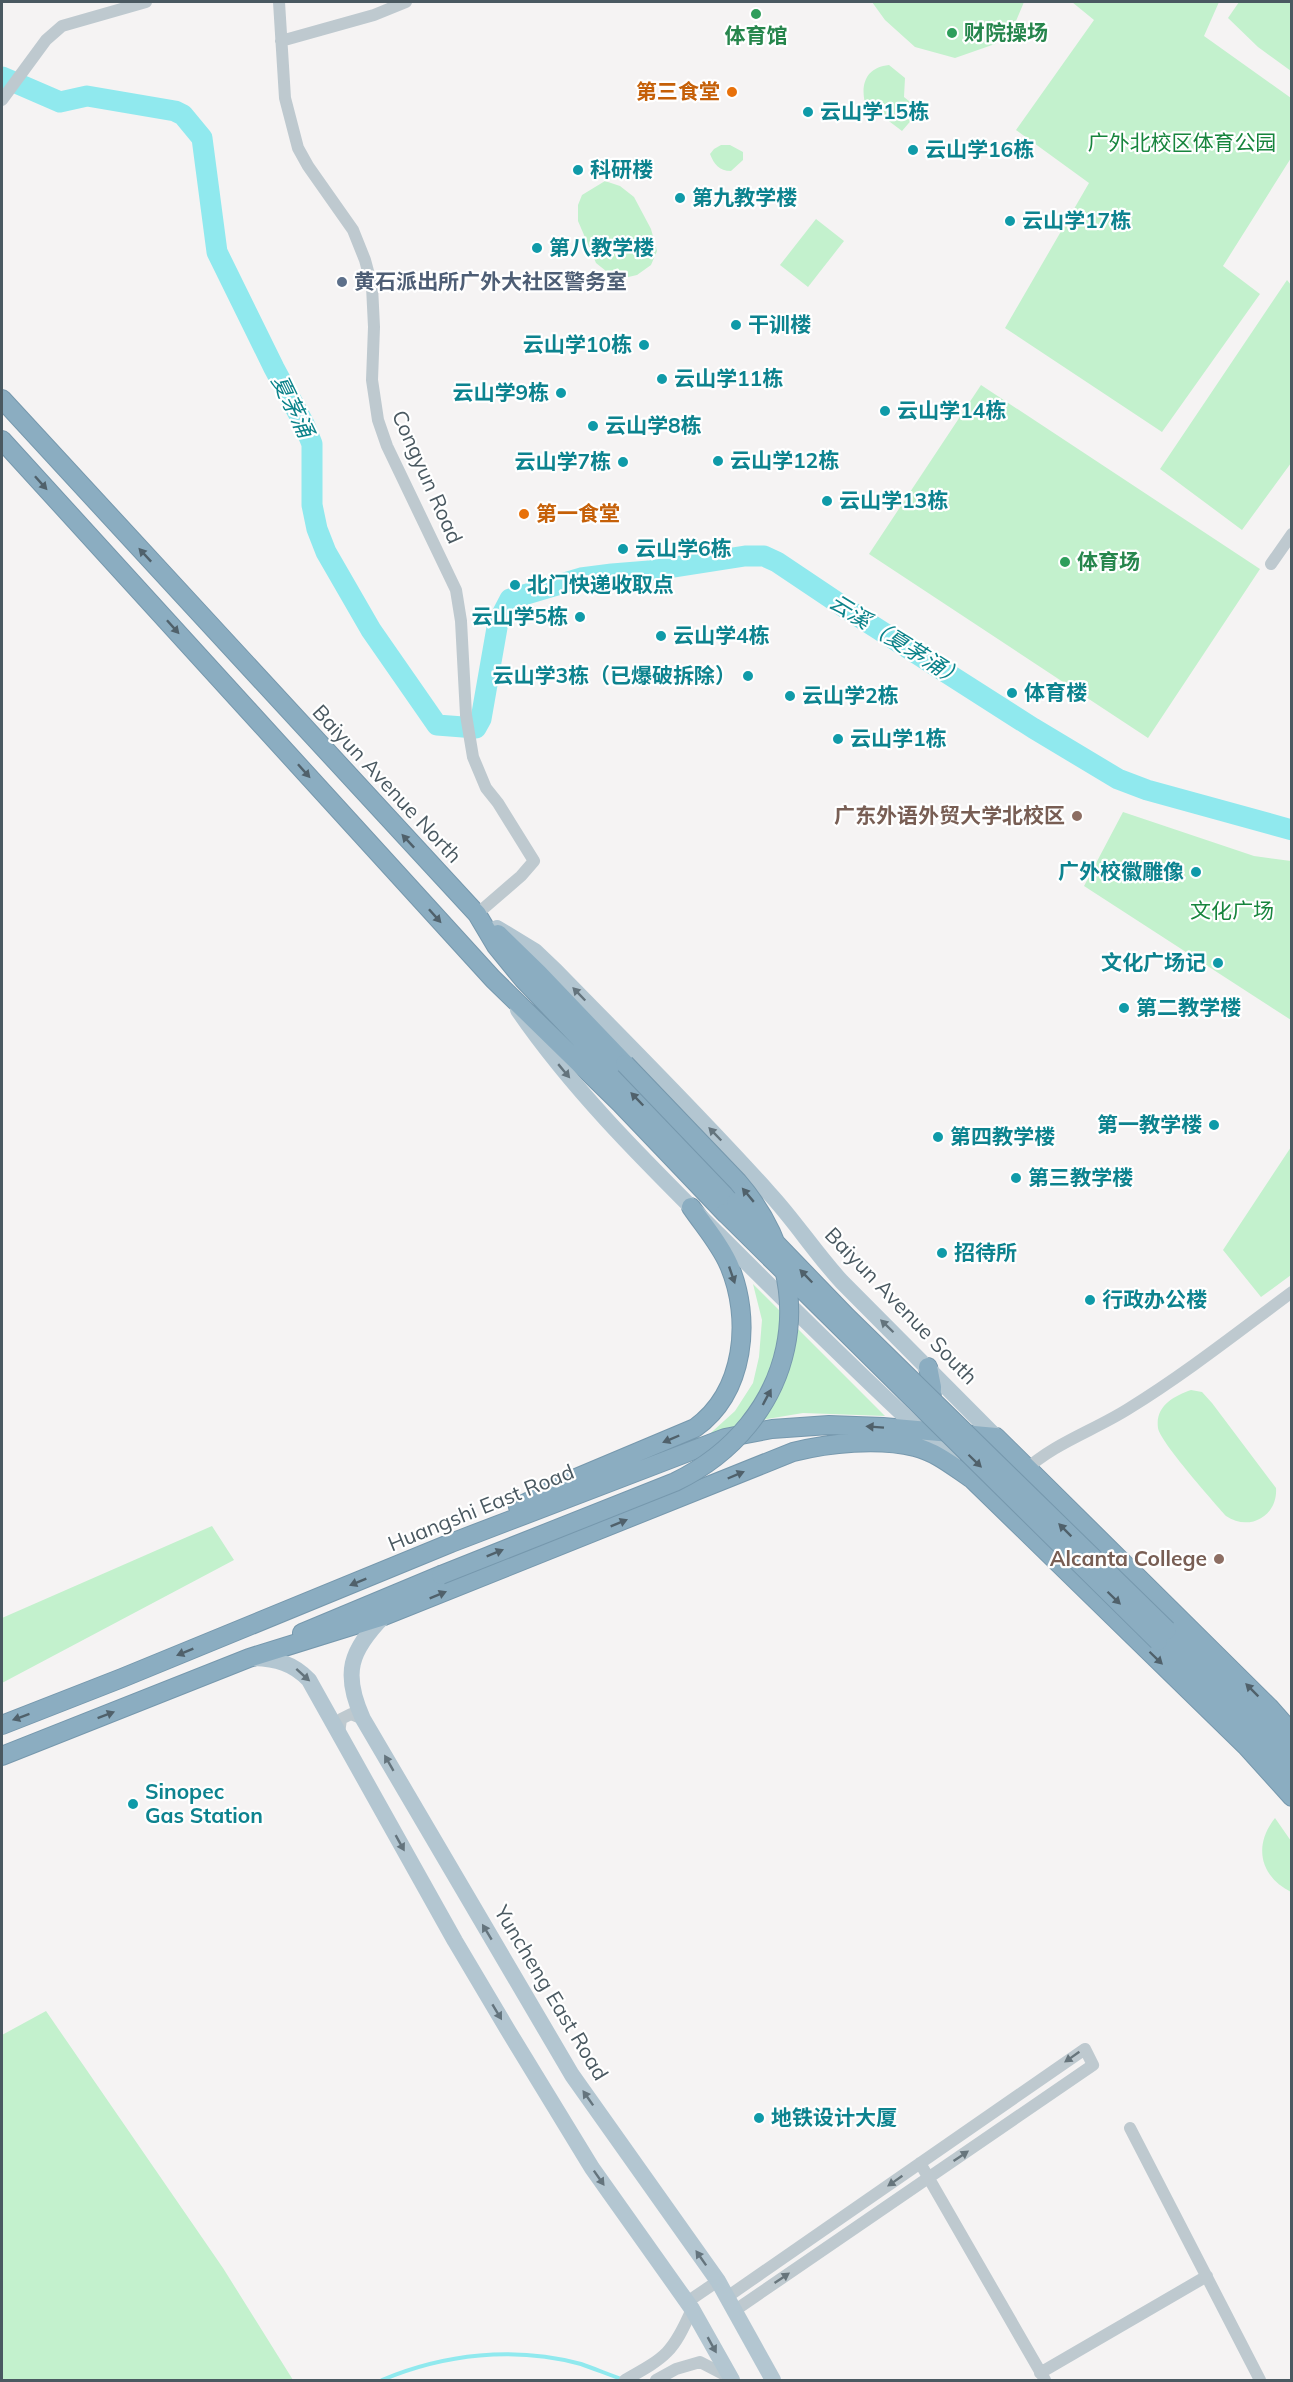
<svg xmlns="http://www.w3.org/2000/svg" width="1293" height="2382" viewBox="0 0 1293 2382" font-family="Mulish,'Noto Sans SC',sans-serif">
  <rect width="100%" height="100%" fill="#f5f3f3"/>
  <!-- green -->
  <path fill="#c3f1cd" d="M 872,2 L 1024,2 L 1016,21 L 995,44 L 955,58 L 915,47 L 885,20 Z
    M 1072,2 L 1219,2 L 1204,36 L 1291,98 L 1291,158 L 1223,266 L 1260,294 L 1162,432 L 1005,328 L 1089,183 L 1016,130 L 1094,20 Z
    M 1239,2 L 1291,2 L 1291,71 L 1258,47 L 1228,18 Z
    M 889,65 L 905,78 L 904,97 L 920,110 L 902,131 L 865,103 C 860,82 868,67 889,65 Z
    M 721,145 L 730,145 L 743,152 L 743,160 L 731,171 C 719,171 714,164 710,154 L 714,149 Z
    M 605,181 L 620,186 L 634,197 L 651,229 L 657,251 L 651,265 L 637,275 L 624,278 L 611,275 L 596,263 L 578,221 L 578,205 L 582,195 Z
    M 816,219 L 844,241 L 808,287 L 780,265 Z
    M 1287,280 L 1292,286 L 1291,463 L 1242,530 L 1160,469 Z
    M 981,385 L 1260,569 L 1148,738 L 869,554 Z
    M 1123,812 L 1254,856 L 1291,861 L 1291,1020 L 1084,886 Z
    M 1291,1147 L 1291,1275 L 1261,1297 L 1223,1250 Z
    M 753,1284 L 885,1416 L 803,1413 L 767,1419 L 703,1440 L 735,1411 L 753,1383 L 759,1357 L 762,1320 Z
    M 1191,1390 L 1202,1392 L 1212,1403 L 1276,1488 C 1278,1516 1249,1532 1226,1516 C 1214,1502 1160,1442 1158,1428 C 1155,1406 1174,1396 1191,1390 Z
    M 212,1526 L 234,1560 L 2,1683 L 2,1618 Z
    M 1275,1818 L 1291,1841 L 1291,1892 C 1260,1876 1253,1846 1275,1818 Z
    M 46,2011 L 223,2268 L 293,2380 L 2,2380 L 2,2035 Z"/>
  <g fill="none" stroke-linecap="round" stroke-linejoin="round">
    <!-- stream -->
    <path stroke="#90e9ee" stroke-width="4" d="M 382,2380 C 444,2354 514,2346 581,2364 C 595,2369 610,2375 624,2380"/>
    <!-- river -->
    <path stroke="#90e9ee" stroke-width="21" d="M 2,77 L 60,102 L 87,96 L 175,111 L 183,115 L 202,138 L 217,252 L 274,368 L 304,424 L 312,444 L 312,505 L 317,529 L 326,552 L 371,630 L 437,725 L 476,728 L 481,719 L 498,622 L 510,599 L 581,578 L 612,574 L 649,571 L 745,556 L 764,556 L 777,562 L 856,615 L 1033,728 L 1118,779 L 1147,790 L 1292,830"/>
    <defs>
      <path id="highway" d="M 2,399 L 477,914 L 496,946 L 523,979 L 736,1202
        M 2,440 L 493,979 L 620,1103 L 725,1213
        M 498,934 L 539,974 L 625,1064
        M 928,1367 L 932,1387 L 931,1411
        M 518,1507 L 569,1481 L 695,1428 C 745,1392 752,1319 729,1265 C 720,1244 704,1226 691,1207
        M 1167,1630 L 1292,1754
        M 302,1633 L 441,1575
        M 1158,1641 L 1292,1773
        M 2,1725 L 122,1678 L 451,1543 L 725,1438 L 772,1429 L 829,1425 L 883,1427 L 996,1437 L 1269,1707 L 1292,1733
        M 2,1756 L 249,1658 L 384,1616 L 793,1452 C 829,1443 878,1438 915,1447 C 936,1452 954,1467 972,1479 L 1246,1746 L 1292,1797"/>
    </defs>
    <!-- highway casing -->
    <use href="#highway" stroke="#7698ad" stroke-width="20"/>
    <!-- minor -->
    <path stroke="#bec9cf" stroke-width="12" d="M 279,2 L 285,98 L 298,148 L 308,166 L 353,230 L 365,260 L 372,286 L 374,327 L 372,380 L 378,420 L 387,446 L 456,590 L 461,621 L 466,715 L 473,757 L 486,788 L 498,803 L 534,861 L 521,876 L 477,914
      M 281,41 L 374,15 L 406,2
      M 2,100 L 46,40 L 62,26 L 146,2
      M 1271,564 L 1292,534
      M 1023,1472 C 1054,1443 1093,1431 1128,1409 C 1185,1374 1238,1332 1292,1292
      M 339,1734 L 341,1719 L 351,1714 L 363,1719
      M 1130,2128 L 1260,2380
      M 920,2163 L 1045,2380
      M 727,2297 L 1085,2049 L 1093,2065 L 734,2311
      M 687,2302 L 718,2281
      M 1040,2373 L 1207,2276
      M 625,2380 C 666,2357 673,2353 692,2309
      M 656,2380 L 676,2369 L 700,2362 L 729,2377"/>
    <!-- major -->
    <path stroke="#b3c6d1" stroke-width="16" d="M 497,928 L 535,951 L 556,971 C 628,1045 701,1117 769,1193 C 795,1221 816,1254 842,1282 L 996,1437
      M 518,1010 C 575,1093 648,1164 719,1235 C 795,1311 872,1387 952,1460
      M 384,1616 C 350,1651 342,1673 363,1719 L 572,2075 L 718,2281 L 773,2380
      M 253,1658 C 276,1659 293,1663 309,1680 L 455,1941 L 509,2032 L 592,2168 L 692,2309 L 732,2380"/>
    <!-- highway -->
    <use href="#highway" stroke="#8badc1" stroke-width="18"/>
    <defs>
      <path id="highway-bridge" d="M 736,1202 L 847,1317 L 1167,1630
        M 725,1213 L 1158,1641
        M 441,1575 L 675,1482 C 796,1423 827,1285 738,1182 L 625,1064"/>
    </defs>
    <!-- highway-bridge casing -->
    <use href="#highway-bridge" stroke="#7698ad" stroke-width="20" stroke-linecap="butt"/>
    <!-- highway-bridge -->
    <use href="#highway-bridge" stroke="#8badc1" stroke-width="18"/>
  </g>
  <!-- one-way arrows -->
  <defs><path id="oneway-solid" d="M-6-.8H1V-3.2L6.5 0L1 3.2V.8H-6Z" transform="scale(1.5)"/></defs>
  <g fill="#50616b">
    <use href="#oneway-solid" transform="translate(41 483) rotate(48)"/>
    <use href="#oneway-solid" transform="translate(145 555) rotate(-133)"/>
    <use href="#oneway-solid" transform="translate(173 627) rotate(48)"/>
    <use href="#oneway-solid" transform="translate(304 771) rotate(48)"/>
    <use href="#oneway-solid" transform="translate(408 841) rotate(-133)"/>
    <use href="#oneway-solid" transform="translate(435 916) rotate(48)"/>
    <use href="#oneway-solid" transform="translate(637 1099) rotate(-134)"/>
    <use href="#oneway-solid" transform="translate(748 1195) rotate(-130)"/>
    <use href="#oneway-solid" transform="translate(732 1275) rotate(71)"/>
    <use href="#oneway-solid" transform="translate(806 1276) rotate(-134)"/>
    <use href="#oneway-solid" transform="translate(767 1397) rotate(-62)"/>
    <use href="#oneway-solid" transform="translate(875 1427) rotate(-176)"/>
    <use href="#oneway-solid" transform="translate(671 1439) rotate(157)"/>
    <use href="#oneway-solid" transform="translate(975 1461) rotate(44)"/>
    <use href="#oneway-solid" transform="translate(736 1475) rotate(-23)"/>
    <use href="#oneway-solid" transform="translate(619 1523) rotate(-22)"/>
    <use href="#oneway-solid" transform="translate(1065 1530) rotate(-135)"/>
    <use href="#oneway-solid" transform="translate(495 1553) rotate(-22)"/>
    <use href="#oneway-solid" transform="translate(358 1582) rotate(158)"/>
    <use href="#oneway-solid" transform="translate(438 1595) rotate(-22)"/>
    <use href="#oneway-solid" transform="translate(1114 1598) rotate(44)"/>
    <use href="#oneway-solid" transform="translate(185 1652) rotate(158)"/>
    <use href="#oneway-solid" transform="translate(1156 1658) rotate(44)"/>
    <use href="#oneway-solid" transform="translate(1252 1690) rotate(-135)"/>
    <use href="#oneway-solid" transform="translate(106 1715) rotate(-21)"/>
    <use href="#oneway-solid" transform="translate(21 1717) rotate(160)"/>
  </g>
  <g fill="#64747d">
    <use href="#oneway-solid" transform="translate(579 994) rotate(-134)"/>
    <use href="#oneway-solid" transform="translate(564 1071) rotate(50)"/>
    <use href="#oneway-solid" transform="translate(715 1134) rotate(-134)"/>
    <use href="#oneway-solid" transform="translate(887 1326) rotate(-136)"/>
    <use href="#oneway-solid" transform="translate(303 1675) rotate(42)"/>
    <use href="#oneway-solid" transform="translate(389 1763) rotate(-120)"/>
    <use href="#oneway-solid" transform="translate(400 1843) rotate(61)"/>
    <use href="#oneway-solid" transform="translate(487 1932) rotate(-121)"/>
    <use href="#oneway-solid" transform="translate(497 2012) rotate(59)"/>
    <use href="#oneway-solid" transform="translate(588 2098) rotate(-125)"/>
    <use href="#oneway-solid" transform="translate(599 2178) rotate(55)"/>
    <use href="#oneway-solid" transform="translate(701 2258) rotate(-125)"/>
    <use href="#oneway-solid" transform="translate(712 2345) rotate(61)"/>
  </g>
  <g fill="#67757c">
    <use href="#oneway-solid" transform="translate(1072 2057) rotate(145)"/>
    <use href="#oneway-solid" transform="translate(961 2156) rotate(-34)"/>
    <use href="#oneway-solid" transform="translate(895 2181) rotate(145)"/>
    <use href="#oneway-solid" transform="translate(782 2278) rotate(-34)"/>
  </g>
  <!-- markers -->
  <g fill="#2e9e5b" stroke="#fff" stroke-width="2">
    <circle cx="756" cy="14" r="6"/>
    <circle cx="952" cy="33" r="6"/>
    <circle cx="1065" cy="562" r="6"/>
  </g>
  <g fill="#e8710a" stroke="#fff" stroke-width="2">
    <circle cx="732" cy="92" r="6"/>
    <circle cx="524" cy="514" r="6"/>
  </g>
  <g fill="#0f9aa8" stroke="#fff" stroke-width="2">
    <circle cx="808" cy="112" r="6"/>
    <circle cx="913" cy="150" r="6"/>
    <circle cx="578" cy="170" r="6"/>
    <circle cx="680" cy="198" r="6"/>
    <circle cx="1010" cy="221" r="6"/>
    <circle cx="537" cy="248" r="6"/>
    <circle cx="736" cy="325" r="6"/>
    <circle cx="644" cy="345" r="6"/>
    <circle cx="662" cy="379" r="6"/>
    <circle cx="561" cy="393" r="6"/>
    <circle cx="885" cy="411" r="6"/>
    <circle cx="593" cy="426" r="6"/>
    <circle cx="718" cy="461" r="6"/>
    <circle cx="623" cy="462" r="6"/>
    <circle cx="827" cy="501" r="6"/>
    <circle cx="623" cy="549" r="6"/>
    <circle cx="515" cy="585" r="6"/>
    <circle cx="580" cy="617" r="6"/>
    <circle cx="661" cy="636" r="6"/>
    <circle cx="748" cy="676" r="6"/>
    <circle cx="1012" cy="693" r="6"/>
    <circle cx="790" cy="696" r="6"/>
    <circle cx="838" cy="739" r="6"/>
    <circle cx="1196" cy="872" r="6"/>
    <circle cx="1218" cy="963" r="6"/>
    <circle cx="1124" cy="1008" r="6"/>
    <circle cx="1214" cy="1125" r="6"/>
    <circle cx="938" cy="1137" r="6"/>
    <circle cx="1016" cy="1178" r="6"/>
    <circle cx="942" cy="1253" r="6"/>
    <circle cx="1090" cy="1300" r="6"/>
    <circle cx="133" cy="1804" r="6"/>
    <circle cx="759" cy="2118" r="6"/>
  </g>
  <circle fill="#5c6f8a" stroke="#fff" stroke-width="2" cx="342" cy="282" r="6"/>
  <g fill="#8d6e63" stroke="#fff" stroke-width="2">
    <circle cx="1077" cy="816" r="6"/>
    <circle cx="1219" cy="1559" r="6"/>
  </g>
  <g text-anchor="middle" stroke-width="4.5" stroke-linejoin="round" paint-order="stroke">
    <!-- leisure labels -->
    <g font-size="21" font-weight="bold" fill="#27864d" stroke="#fff" text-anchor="start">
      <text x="964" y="40">财院操场</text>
      <text x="756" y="43" text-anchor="middle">体育馆</text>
      <text x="1077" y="569">体育场</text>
    </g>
    <!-- food labels -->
    <g font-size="21" font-weight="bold" fill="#c56008" stroke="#fff" text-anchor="end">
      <text x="720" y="99">第三食堂</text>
      <text x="536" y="521" text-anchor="start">第一食堂</text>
    </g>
    <!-- culture labels -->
    <g font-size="21" font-weight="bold" fill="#0d838f" stroke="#fff" text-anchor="start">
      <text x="820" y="119">云山学15栋</text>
      <text x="925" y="157">云山学16栋</text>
      <text x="590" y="177">科研楼</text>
      <text x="692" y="205">第九教学楼</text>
      <text x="1022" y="228">云山学17栋</text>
      <text x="549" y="255">第八教学楼</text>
      <text x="748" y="332">干训楼</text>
      <text x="632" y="352" text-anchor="end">云山学10栋</text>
      <text x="674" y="386">云山学11栋</text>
      <text x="549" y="400" text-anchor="end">云山学9栋</text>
      <text x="897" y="418">云山学14栋</text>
      <text x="605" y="433">云山学8栋</text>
      <text x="730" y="468">云山学12栋</text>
      <text x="611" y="469" text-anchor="end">云山学7栋</text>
      <text x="839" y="508">云山学13栋</text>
      <text x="635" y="556">云山学6栋</text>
      <text x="527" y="592">北门快递收取点</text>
      <text x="568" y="624" text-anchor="end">云山学5栋</text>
      <text x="673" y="643">云山学4栋</text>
      <text x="736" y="683" text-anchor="end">云山学3栋（已爆破拆除）</text>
      <text x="1024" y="700">体育楼</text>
      <text x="802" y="703">云山学2栋</text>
      <text x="850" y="746">云山学1栋</text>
      <text x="1184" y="879" text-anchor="end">广外校徽雕像</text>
      <text x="1206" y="970" text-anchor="end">文化广场记</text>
      <text x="1136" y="1015">第二教学楼</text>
      <text x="1202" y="1132" text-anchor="end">第一教学楼</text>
      <text x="950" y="1144">第四教学楼</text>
      <text x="1028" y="1185">第三教学楼</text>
      <text x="954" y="1260">招待所</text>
      <text x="1102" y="1307">行政办公楼</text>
      <text x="145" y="1799">Sinopec<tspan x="145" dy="24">Gas Station</tspan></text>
      <text x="771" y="2125">地铁设计大厦</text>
    </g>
    <!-- park labels -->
    <g font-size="21" fill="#17853d" stroke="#fff">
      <text x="1182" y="150">广外北校区体育公园</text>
      <text x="1232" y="918">文化广场</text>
    </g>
    <!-- service labels -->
    <g font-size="21" font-weight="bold" fill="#4e5e75" stroke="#fff" text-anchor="start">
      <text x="354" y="289">黄石派出所广外大社区警务室</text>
    </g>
    <!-- street labels -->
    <g font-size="21" fill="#4a5961" stroke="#fff">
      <text transform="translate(427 477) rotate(66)" y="7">Congyun Road</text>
      <text transform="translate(387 784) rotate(47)" y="7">Baiyun Avenue North</text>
      <text transform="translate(901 1306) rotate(46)" y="7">Baiyun Avenue South</text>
      <text transform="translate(481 1508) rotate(-22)" y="7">Huangshi East Road</text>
      <text transform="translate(551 1993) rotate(59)" y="7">Yuncheng East Road</text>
    </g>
    <!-- education labels -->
    <g font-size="21" font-weight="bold" fill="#785e54" stroke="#fff" text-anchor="end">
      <text x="1065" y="823">广东外语外贸大学北校区</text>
      <text x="1207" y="1566">Alcanta College</text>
    </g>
    <!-- water labels -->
    <g font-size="22" font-style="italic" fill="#0c838a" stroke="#fff">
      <text transform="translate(293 406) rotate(64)" y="8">夏茅涌</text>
      <text transform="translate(897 640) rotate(32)" y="8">云溪（夏茅涌）</text>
    </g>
  </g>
  <!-- border -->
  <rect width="1293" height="2382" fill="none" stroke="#4a5961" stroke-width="6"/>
</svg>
